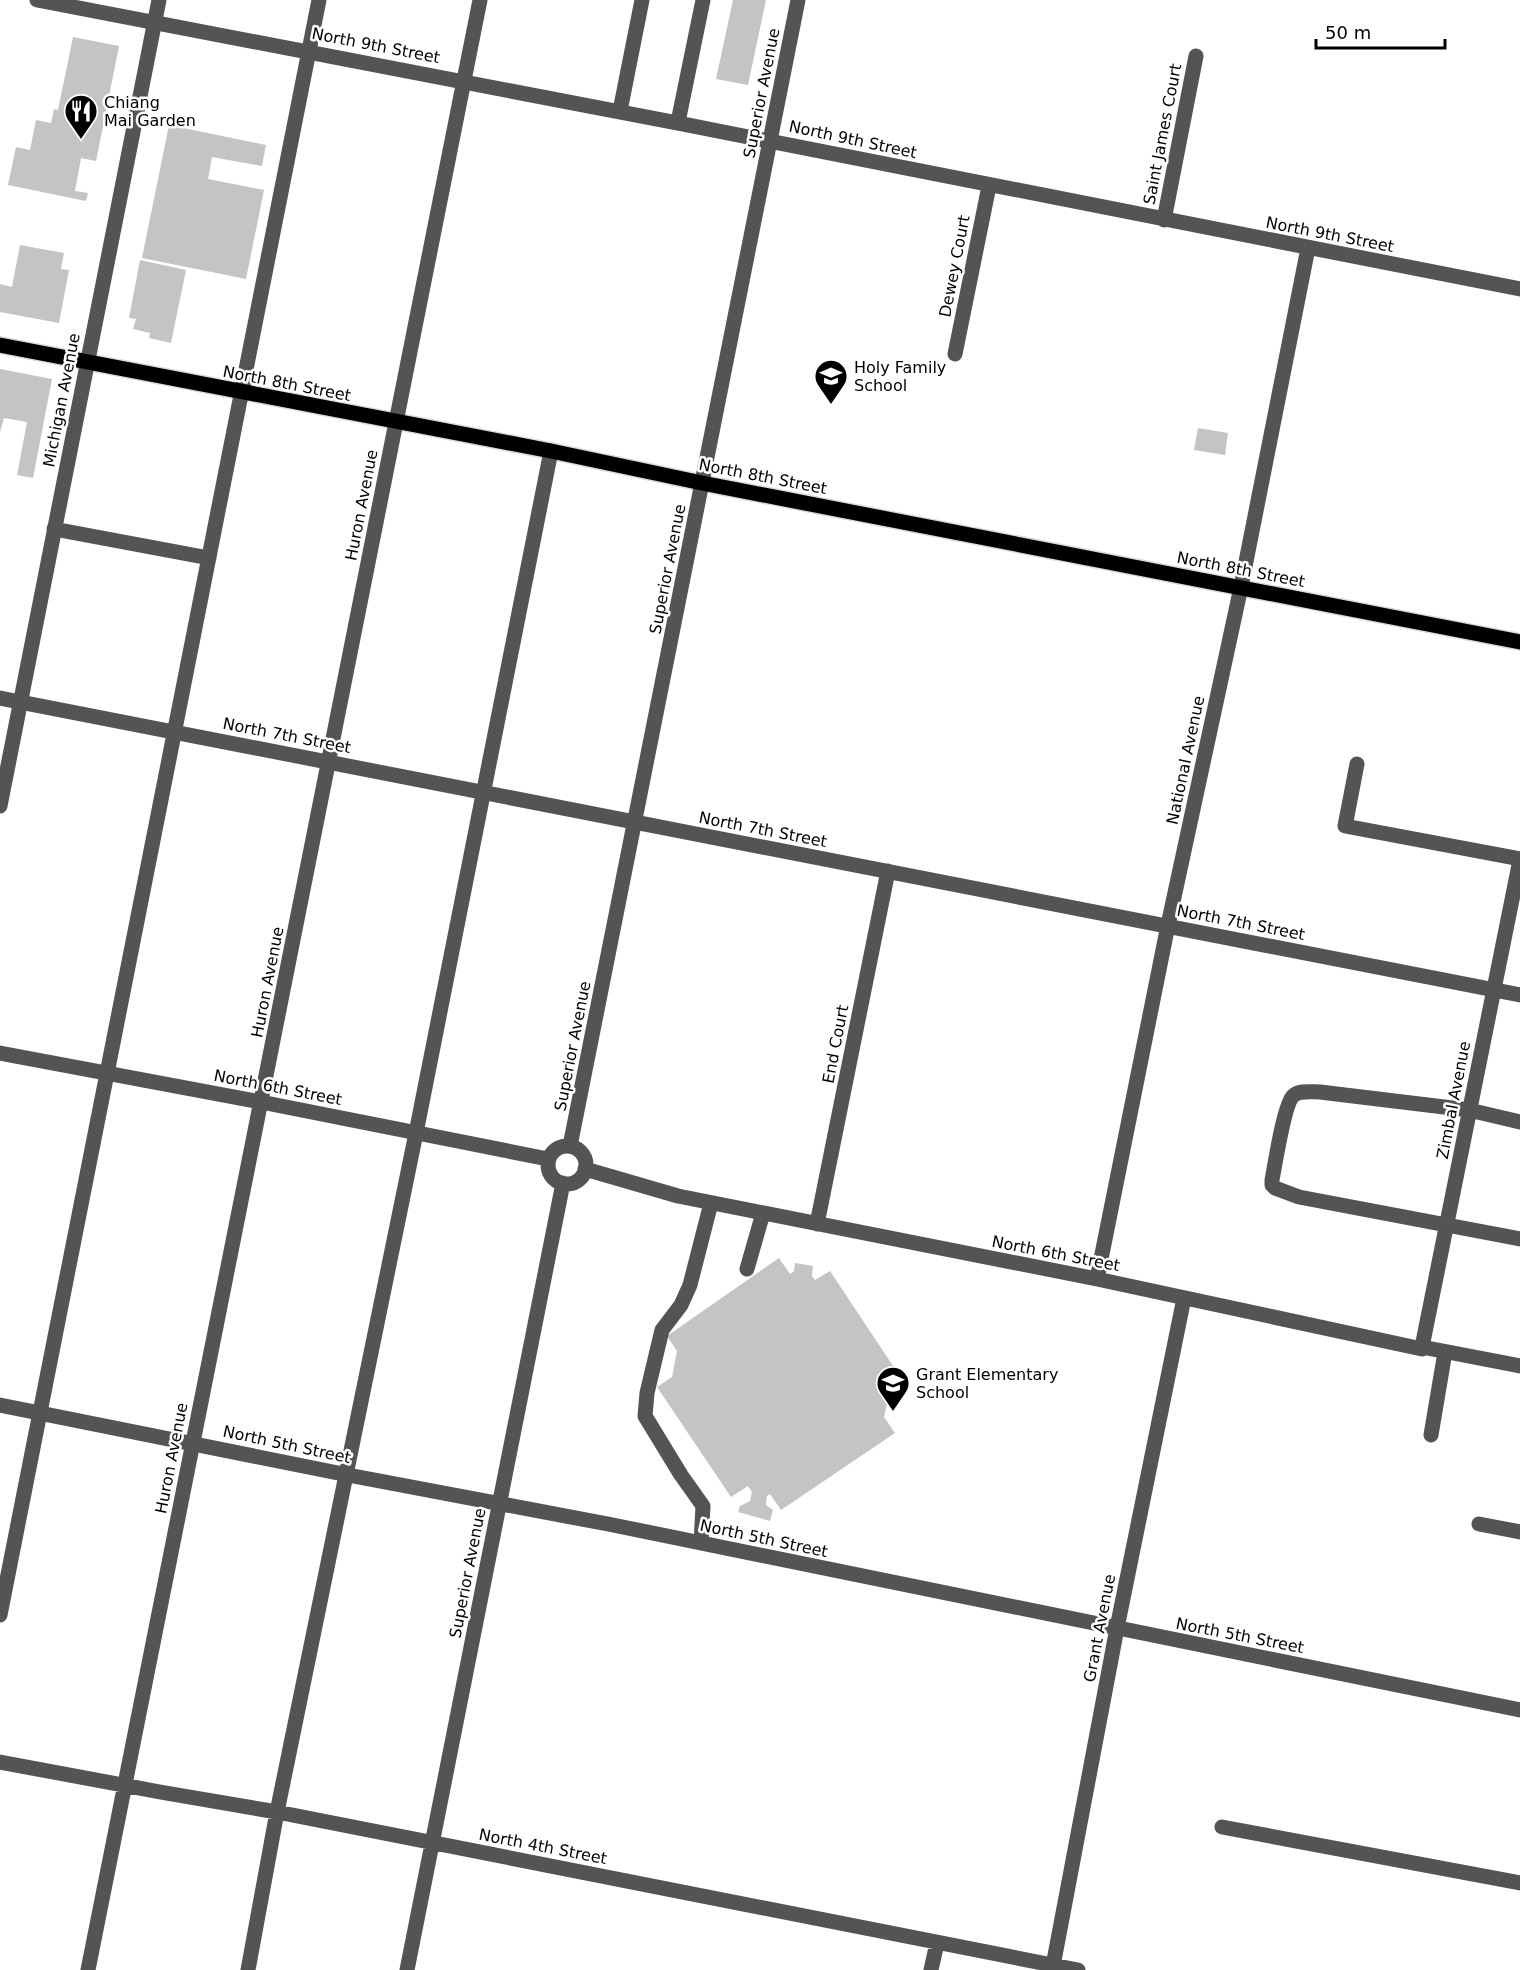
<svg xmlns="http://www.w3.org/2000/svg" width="1520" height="1970" viewBox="0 0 1520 1970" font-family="'DejaVu Sans',sans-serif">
  <rect width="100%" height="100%" fill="#fff"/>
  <!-- building -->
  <path fill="#c4c4c4" d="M 733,0 L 766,0 L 748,85 L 716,79 Z
    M 73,37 L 119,46 L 96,161 L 81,158 L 75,191 L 88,193 L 86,201 L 8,185 L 16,147 L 30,150 L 36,120 L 51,123 L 54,109 L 58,110 Z
    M 169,125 L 266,145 L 262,166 L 212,157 L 208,179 L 264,190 L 246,279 L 142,258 Z
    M 20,245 L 64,253 L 61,269 L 69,270 L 59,323 L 0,312 L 0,284 L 12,287 Z
    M 140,260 L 186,270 L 171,343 L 149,338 L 150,333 L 133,329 L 136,319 L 129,318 Z
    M 0,369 L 52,379 L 33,478 L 17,475 L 27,422 L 4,418 L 0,432 Z
    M 1198,428 L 1228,433 L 1225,455 L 1194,450 Z
    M 779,1258 L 790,1274 L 794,1271 L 795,1263 L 813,1266 L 812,1276 L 815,1280 L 830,1271 L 905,1384 L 889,1395 L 884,1417 L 895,1433 L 781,1510 L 770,1494 L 767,1496 L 766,1505 L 773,1510 L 770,1521 L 738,1512 L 740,1506 L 750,1501 L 752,1492 L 748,1486 L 731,1497 L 657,1387 L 672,1377 L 677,1351 L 667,1336 Z"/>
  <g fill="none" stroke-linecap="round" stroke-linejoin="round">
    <defs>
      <path id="major" d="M 0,345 L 551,451 L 702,483 L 1520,642"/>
    </defs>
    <!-- major casing -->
    <use href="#major" stroke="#dbdbdb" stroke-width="18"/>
    <!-- minor -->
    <path stroke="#545454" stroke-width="15" d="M 37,0 C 532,92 1026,193 1520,289
      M 620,111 L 642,0
      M 678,122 L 703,0
      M 1164,220 L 1196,56
      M 955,354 L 989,186
      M 54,529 L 209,558
      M 0,698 L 1520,995
      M 1357,764 L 1345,826 L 1520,859
      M 0,806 L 159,0
      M 0,1053 L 261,1102 L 548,1159
      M 1520,1122 L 1469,1110 L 1320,1092 C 1311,1092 1299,1090 1293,1096 C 1284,1105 1275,1165 1272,1180 L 1272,1185 L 1275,1188 L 1299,1197 L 1520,1239
      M548 1165a19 19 0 1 1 38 0a19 19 0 1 1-38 0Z
      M 570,1146 L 798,0
      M 585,1169 L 678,1196 L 1097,1279 L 1422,1349 L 1422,1347 L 1520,1366
      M 817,1224 L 888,871
      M 747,1269 L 763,1213
      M 1097,1279 L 1168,925 L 1241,587 L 1308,248
      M 1422,1347 L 1520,860
      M 0,1405 L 348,1475 L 608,1524 L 1520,1710
      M 1431,1435 L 1445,1352
      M 1479,1524 L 1520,1532
      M 701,1543 L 703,1506 L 681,1475 L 645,1416 L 647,1393 L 662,1330 L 681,1305 L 690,1285 L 711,1203
      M 0,1615 L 319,0
      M 0,1762 L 160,1792 L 277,1812 L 1078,1970
      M 1222,1827 L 1520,1883
      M 1053,1966 L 1117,1628 L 1184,1298
      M 88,1970 L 480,0
      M 248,1970 L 277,1812 L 416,1133 L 551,451
      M 407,1970 L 563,1183
      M 931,1970 L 937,1943"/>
    <!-- major -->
    <use href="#major" stroke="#000" stroke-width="15"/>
  </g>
  <!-- icons -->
  <defs>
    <symbol id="restaurant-pin" viewBox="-11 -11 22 30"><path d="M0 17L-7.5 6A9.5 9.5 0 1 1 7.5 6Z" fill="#000" stroke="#fff"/><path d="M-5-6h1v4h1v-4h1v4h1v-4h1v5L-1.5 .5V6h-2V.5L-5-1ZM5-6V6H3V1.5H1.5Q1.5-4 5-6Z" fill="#fff"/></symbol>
    <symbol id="school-pin" viewBox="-11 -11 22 30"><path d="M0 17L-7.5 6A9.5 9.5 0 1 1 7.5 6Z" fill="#000" stroke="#fff"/><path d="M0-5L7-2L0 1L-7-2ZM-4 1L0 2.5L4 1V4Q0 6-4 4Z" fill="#fff"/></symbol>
  </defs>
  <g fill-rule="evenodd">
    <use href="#restaurant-pin" x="62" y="92" width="38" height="52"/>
    <use href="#school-pin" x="812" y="357" width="38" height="52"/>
    <use href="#school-pin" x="874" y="1364" width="38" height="52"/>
  </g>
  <g text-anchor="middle" stroke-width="5" stroke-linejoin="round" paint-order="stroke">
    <!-- street labels -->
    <g font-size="16" fill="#000" stroke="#fff">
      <text transform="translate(376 45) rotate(11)" y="6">North 9th Street</text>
      <text transform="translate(761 93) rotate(-79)" y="6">Superior Avenue</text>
      <text transform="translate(1162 134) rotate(-79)" y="6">Saint James Court</text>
      <text transform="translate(853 139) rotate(12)" y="6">North 9th Street</text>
      <text transform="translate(1330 234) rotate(11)" y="6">North 9th Street</text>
      <text transform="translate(954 266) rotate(-79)" y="6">Dewey Court</text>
      <text transform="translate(287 383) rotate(11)" y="6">North 8th Street</text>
      <text transform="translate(61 400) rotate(-79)" y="6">Michigan Avenue</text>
      <text transform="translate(763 476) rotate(11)" y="6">North 8th Street</text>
      <text transform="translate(361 505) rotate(-79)" y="6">Huron Avenue</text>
      <text transform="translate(667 569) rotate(-79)" y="6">Superior Avenue</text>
      <text transform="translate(1241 569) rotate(11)" y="6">North 8th Street</text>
      <text transform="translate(287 735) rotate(11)" y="6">North 7th Street</text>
      <text transform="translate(1185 760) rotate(-78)" y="6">National Avenue</text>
      <text transform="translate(763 829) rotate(11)" y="6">North 7th Street</text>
      <text transform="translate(1241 922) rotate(11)" y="6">North 7th Street</text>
      <text transform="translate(267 982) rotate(-79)" y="6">Huron Avenue</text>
      <text transform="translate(835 1044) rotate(-79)" y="6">End Court</text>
      <text transform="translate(572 1046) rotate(-79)" y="6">Superior Avenue</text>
      <text transform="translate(278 1087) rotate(11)" y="6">North 6th Street</text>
      <text transform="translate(1453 1100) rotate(-79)" y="6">Zimbal Avenue</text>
      <text transform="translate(1056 1253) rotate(11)" y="6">North 6th Street</text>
      <text transform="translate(287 1444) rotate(12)" y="6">North 5th Street</text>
      <text transform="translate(171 1458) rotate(-79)" y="6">Huron Avenue</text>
      <text transform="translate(764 1538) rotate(12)" y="6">North 5th Street</text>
      <text transform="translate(467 1573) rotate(-79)" y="6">Superior Avenue</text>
      <text transform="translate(1099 1628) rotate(-79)" y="6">Grant Avenue</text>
      <text transform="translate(1240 1635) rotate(11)" y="6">North 5th Street</text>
      <text transform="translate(543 1846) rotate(11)" y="6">North 4th Street</text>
    </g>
    <!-- poi labels -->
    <g font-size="16" fill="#000" stroke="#fff" text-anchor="start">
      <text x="104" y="108">Chiang<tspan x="104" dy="18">Mai Garden</tspan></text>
      <text x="854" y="373">Holy Family<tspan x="854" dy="18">School</tspan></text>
      <text x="916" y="1380">Grant Elementary<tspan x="916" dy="18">School</tspan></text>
    </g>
  </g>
  <!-- scale -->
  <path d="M1316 39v9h129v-9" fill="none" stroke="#000000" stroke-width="3"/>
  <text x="1325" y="39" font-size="18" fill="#000000" stroke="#ffffff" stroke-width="4.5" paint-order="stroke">50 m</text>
</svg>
